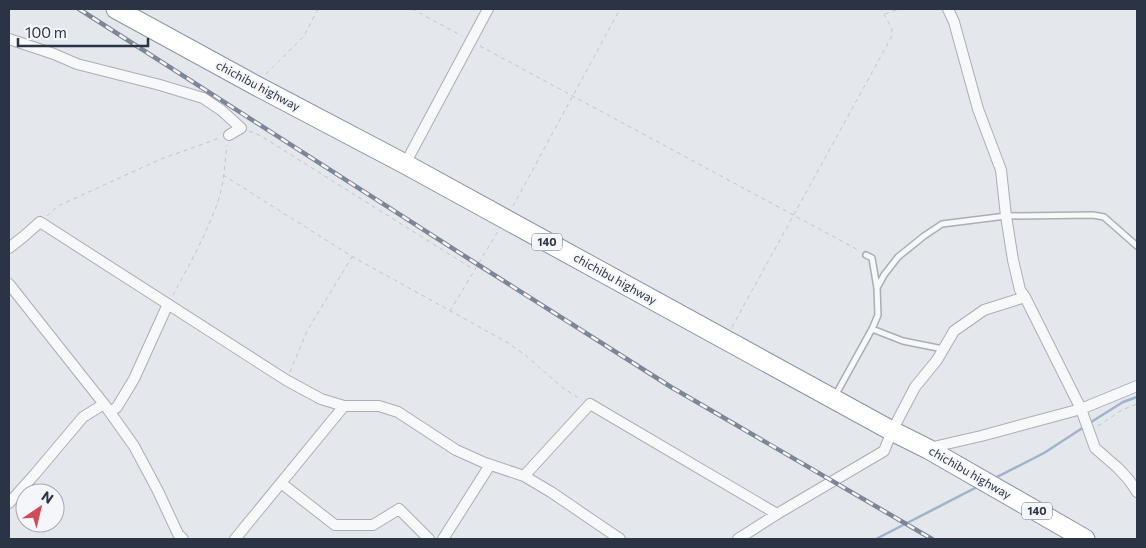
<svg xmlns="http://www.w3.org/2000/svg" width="1146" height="548" viewBox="0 0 1146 548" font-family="Commissioner,sans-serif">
  <rect width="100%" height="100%" fill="#e4e7ec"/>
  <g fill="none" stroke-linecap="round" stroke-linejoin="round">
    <!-- stream -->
    <path stroke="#9fb4cc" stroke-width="2.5" d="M 1088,424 L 1123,402 L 1137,397
      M 995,478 L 1044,453 L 1084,427
      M 876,539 L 979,486"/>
    <defs>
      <path id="lane" d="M 877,288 L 884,275 L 898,257 L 924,236 L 942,224 L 1006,216 L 1093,215 L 1104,217 L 1137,246
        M 872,329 L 903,341 L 943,349
        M 835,396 L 872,329 L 878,315 L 877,288 L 872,258 L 866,255"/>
      <path id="street" d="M 948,9 L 954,22 L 978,109 L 1001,170 L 1006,216 L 1013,260 L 1020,290 L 1025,297 L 1081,409 L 1095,448 L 1118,468 L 1129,480 L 1137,492
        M 9,39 L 54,54 L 77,64 L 160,85 L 203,98 L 221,110 L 241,128 L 229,135
        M 405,164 L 488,9
        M 9,248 L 23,237 L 40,222 L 286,380 L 321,399 L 344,406 L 379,406 L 398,412 L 456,450 L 485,463 L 524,476 L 551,492 L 620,539
        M 9,284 L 104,404 L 134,446 L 158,491 L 178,534 L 183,539
        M 110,412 L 117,407 L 134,379 L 168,304
        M 929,448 L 981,436 L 1081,409 L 1137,386
        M 524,476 L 590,404 L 777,514
        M 281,483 L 335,525 L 373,525 L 399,509 L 429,539
        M 9,503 L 35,474 L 83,417 L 104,404
        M 235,539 L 344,406
        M 443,539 L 490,465
        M 738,539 L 777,514 L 884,451 L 892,431 L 915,387 L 937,360 L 954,331 L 984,310 L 1025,297"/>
      <path id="highway" d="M 116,9 L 255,85 L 405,164 L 892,431 L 928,449 L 1085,539"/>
    </defs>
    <!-- lane casing -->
    <use href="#lane" stroke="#a9aeb7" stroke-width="8"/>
    <!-- street casing -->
    <use href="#street" stroke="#a9aeb7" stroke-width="12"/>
    <!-- highway casing -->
    <use href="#highway" stroke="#8b94a3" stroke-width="21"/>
    <!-- path -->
    <path stroke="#c2c5cb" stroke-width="1" stroke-dasharray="4 4" stroke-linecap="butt" d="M 412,9 L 462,36
      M 885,14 L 899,9
      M 480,46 L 860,251
      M 266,74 L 304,36 L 318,9
      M 249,131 L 261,136 L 473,269
      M 223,175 L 353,257 L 510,344 L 525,355 L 563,388 L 582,400
      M 513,206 L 620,9
      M 47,216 L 58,206 L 161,159 L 220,138
      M 173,295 C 190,263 209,230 220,195 C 224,179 225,161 227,145
      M 450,311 L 498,231
      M 732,327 L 891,38 L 892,29 L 881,9
      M 290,372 L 307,331 L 352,257
      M 1098,426 L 1122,410 L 1137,404"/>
    <!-- lane -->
    <use href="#lane" stroke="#f7f8fa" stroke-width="5"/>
    <!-- street -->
    <use href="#street" stroke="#f7f8fa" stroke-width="10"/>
    <!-- highway -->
    <use href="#highway" stroke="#fff" stroke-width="19"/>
    <defs>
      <path id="rail" d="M 79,9 L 477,264 L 671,387 L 932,539"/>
    </defs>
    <!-- rail casing -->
    <use href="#rail" stroke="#7d8696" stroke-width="4.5"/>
    <!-- rail -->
    <use href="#rail" stroke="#f4f6f9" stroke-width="2.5" stroke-dasharray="8" stroke-linecap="butt"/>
  </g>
  <g text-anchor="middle" stroke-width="4" stroke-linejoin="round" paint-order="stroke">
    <!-- shield labels -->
    <g fill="#f4f6f9" stroke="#676e7b" stroke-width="1">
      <rect x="532" y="233.5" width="30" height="17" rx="4"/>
      <rect x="1022" y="502.5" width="30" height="17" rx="4"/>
    </g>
    <g font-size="11" font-weight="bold" fill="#2b3445">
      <text x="547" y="246">140</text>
      <text x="1037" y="515">140</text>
    </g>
    <!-- street labels -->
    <g font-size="12" fill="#2b3445" stroke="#f4f6f9">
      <text transform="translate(258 86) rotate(28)" y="4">chichibu highway</text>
      <text transform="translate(615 279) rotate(29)" y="4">chichibu highway</text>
      <text transform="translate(970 473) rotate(30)" y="4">chichibu highway</text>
    </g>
  </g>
  <!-- border -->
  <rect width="1146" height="548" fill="none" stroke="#2b3445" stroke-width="20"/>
  <!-- north arrow -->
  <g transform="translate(40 508) rotate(35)"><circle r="24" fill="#f4f6f9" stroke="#a4a8b1"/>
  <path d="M0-4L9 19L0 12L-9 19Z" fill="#d1495b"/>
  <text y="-8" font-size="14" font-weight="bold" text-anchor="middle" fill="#2b3445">N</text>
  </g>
  <!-- scale -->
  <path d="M18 38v8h130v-8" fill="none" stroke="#2b3445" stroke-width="2.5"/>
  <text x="25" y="38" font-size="15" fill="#2b3445" stroke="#f4f6f9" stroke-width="4" paint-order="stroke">100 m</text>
</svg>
